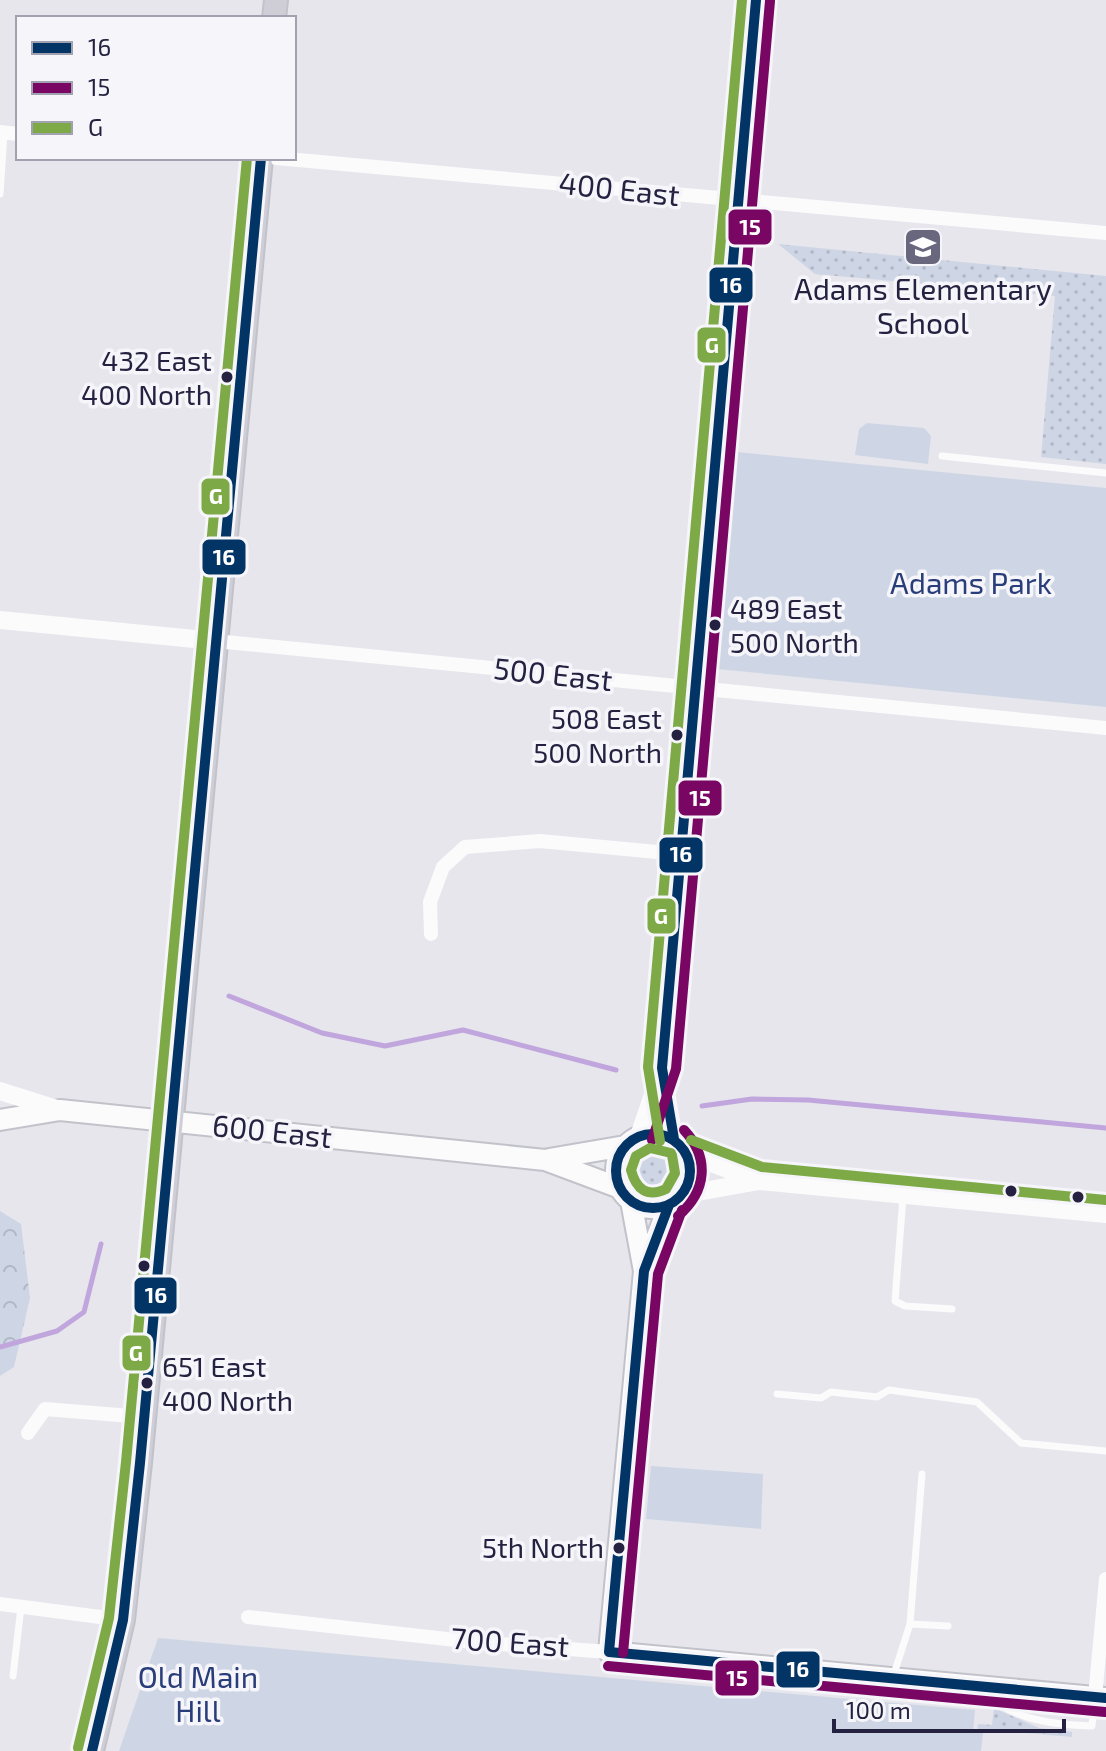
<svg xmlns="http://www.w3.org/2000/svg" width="1106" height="1751" viewBox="0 0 1106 1751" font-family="'Exo 2',sans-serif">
  <defs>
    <pattern id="grass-dots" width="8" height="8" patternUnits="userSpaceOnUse" patternTransform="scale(2)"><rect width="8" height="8" fill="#ced6e5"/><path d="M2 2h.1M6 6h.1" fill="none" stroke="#b1b7c6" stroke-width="1.8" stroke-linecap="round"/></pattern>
    <pattern id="forest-crowns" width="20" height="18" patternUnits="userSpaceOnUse" patternTransform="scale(2)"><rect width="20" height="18" fill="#ced6e5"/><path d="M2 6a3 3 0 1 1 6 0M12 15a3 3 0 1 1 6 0" fill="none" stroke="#b1b7c6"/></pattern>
  </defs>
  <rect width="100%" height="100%" fill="#e6e6ec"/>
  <!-- grass -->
  <path fill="url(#grass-dots)" d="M 778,244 L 1106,276 L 1106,464 L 1041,457 L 1055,296 L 815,274 Z
    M631 1170a22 22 0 1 1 44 0a22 22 0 1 1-44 0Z
    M 994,1708 L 1039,1728 L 1072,1732 L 1072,1737 L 983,1729 L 983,1733 L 977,1732 L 978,1724 L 992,1725 Z"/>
  <!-- forest -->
  <path fill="url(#forest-crowns)" d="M 0,1211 L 21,1224 L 30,1298 L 14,1367 L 0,1376 Z"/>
  <!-- green -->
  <path fill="#ced6e5" d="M 867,423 L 924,428 L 931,436 L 928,464 L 855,455 L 859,429 Z
    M 737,452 L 1106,488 L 1106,707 L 717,669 Z
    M 651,1466 L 763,1474 L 761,1529 L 646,1519 Z
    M 158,1638 L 975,1710 L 973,1731 L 983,1733 L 981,1751 L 119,1751 Z"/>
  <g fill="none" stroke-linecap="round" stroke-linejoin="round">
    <!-- stream -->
    <path stroke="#c1a5dd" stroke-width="5" d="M 229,996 L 322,1033 L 385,1046 L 463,1030 L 616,1070
      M 702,1106 L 752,1099 L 808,1100 L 1106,1128
      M 0,1347 L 57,1331 L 84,1312 L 101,1244"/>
    <defs>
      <path id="secondary" d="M 0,1120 L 60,1110 L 545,1160 L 620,1188
        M616 1171a37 37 0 1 1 74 0a37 37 0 1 1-74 0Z
        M 549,1159 L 625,1146
        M 631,1201 L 644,1271
        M 669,1205 L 644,1271 L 609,1652 L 1106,1698"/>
      <path id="primary" d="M 274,18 L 276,0
        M 92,1751 L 123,1620 L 140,1463 L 261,158"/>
    </defs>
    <!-- secondary casing -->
    <use href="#secondary" stroke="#c2c2cb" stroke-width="24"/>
    <!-- primary casing -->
    <use href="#primary" stroke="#c2c2cb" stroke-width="26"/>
    <!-- service -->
    <path stroke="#fbfbfc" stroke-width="7" d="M 0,194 L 4,133
      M 942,456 L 1106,473
      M 903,1197 L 895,1301 L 905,1306 L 952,1309
      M 777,1394 L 821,1398 L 831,1392 L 877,1397 L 889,1390 L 977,1402 L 1021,1443 L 1106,1451
      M 910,1624 L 948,1626
      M 13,1676 L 21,1607
      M 893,1677 L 910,1624 L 922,1474
      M 981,1692 C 1014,1719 1050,1725 1092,1726 L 1095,1697"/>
    <!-- minor -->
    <path stroke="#fbfbfc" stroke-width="14" d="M 0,132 L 18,134
      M 276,158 L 1106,233
      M 215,641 L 1106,728
      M 431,934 L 430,902 L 443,867 L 465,847 L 540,841 L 678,854
      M 28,1433 L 45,1409 L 143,1417
      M 0,1604 L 123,1620
      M 248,1617 L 474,1642 L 609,1652
      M 1095,1697 L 1106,1579"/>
    <!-- tertiary -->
    <path stroke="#fbfbfc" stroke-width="18" d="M 0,620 L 215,641
      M 663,1075 L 674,1139
      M 0,1091 L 60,1110
      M 639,1136 L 662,1068 L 756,0
      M 686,1153 L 756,1180
      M 681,1195 L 759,1181 L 1106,1214"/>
    <!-- secondary -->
    <use href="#secondary" stroke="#fbfbfc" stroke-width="20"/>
    <!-- primary -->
    <use href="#primary" stroke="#cfced7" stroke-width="22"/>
    <defs>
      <path id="bus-1" d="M616 1171a37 37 0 1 1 74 0a37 37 0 1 1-74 0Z
        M 674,1139 L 662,1068 L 756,0
        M 609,1652 L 1106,1698
        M 609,1652 L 644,1271 L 669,1205
        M 92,1751 L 123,1620 L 140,1463 L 261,158"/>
      <path id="bus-2" d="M 652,1140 L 676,1069 L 770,1
        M 678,1216 C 707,1191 710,1158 684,1130
        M 623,1653 L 658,1274 L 682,1210
        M 608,1666 L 1105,1712"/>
      <path id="bus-3" d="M 691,1140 L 762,1167 L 1106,1200
        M 660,1141 L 648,1067 L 742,0
        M 671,1153 L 650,1148 L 636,1156 L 631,1170 C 636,1189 647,1198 666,1189 L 675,1173 L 672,1155
        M 78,1748 L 109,1618 L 126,1462 L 247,158"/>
    </defs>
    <!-- bus-1 casing -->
    <use href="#bus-1" stroke="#f5f5fa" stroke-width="16"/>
    <!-- bus-2 casing -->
    <use href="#bus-2" stroke="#f5f5fa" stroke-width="16"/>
    <!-- bus-3 casing -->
    <use href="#bus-3" stroke="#f5f5fa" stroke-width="16"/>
    <!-- bus-1 -->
    <use href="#bus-1" stroke="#023465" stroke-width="10"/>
    <!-- bus-2 -->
    <use href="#bus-2" stroke="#780662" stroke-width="10"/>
    <!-- bus-3 -->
    <use href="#bus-3" stroke="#7ea947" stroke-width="10"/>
  </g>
  <!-- icons -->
  <defs>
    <symbol id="school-square" viewBox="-11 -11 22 22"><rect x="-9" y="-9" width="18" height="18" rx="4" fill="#69677d" stroke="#f5f5fa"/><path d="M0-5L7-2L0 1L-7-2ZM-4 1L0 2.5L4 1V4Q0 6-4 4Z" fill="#fff"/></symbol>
  </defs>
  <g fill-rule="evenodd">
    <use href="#school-square" x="901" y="225" width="44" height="44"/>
  </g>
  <!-- markers -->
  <g fill="#252241" stroke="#f5f5fa" stroke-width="3">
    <circle cx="227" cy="377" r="7"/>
    <circle cx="715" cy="625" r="7"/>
    <circle cx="677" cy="735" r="7"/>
    <circle cx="1011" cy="1191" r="7"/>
    <circle cx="1078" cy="1197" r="7"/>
    <circle cx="144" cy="1266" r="7"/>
    <circle cx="147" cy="1383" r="7"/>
    <circle cx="619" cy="1548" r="7"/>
  </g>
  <g text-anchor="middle" stroke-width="7" stroke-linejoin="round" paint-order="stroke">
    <!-- bus labels -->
    <g font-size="28" fill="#252241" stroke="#f5f5fa" text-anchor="end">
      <text x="212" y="371">432 East<tspan x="212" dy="34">400 North</tspan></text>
      <text x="730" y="619" text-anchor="start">489 East<tspan x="730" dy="34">500 North</tspan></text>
      <text x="662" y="729">508 East<tspan x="662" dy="34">500 North</tspan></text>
      <text x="162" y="1377" text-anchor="start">651 East<tspan x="162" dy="34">400 North</tspan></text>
      <text x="604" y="1558">5th North</text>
    </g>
    <!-- street labels -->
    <g font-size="30" fill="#252241" stroke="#f5f5fa">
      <text transform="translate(619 190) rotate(6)" y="10">400 East</text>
      <text transform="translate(553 675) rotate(6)" y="10">500 East</text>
      <text transform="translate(272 1132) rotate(6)" y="10">600 East</text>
      <text transform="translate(510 1643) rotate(4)" y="10">700 East</text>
    </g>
    <!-- poi labels -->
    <g font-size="30" fill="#252241" stroke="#f5f5fa">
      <text x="923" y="300">Adams Elementary<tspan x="923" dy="34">School</tspan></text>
    </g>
    <!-- park labels -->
    <g font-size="30" fill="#293d7a" stroke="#f5f5fa">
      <text x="971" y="594">Adams Park</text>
      <text x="198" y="1688">Old Main<tspan x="198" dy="34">Hill</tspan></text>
    </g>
  </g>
  <g stroke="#f5f5fa" stroke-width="3">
    <rect x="727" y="208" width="46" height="38" rx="8" fill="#780662"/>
    <rect x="708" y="266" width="46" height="38" rx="8" fill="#023465"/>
    <rect x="696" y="326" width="31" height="38" rx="8" fill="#7ea947"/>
    <rect x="200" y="477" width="31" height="39" rx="8" fill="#7ea947"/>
    <rect x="201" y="538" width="46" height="38" rx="8" fill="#023465"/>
    <rect x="677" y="779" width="46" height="38" rx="8" fill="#780662"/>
    <rect x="658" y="836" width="46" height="38" rx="8" fill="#023465"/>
    <rect x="646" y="897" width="31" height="38" rx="8" fill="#7ea947"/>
    <rect x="133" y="1276" width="45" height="39" rx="8" fill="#023465"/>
    <rect x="121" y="1334" width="31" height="38" rx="8" fill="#7ea947"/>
    <rect x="775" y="1650" width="46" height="39" rx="8" fill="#023465"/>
    <rect x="714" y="1659" width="46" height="38" rx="8" fill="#780662"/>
  </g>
  <g font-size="22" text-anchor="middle" font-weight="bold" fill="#fff">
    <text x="750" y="235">15</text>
    <text x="731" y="293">16</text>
    <text x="712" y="353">G</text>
    <text x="216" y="504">G</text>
    <text x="224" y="565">16</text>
    <text x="700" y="806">15</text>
    <text x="681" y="862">16</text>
    <text x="661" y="924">G</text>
    <text x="156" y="1303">16</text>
    <text x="136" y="1361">G</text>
    <text x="798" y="1677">16</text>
    <text x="737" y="1686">15</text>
  </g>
  <!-- legend -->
  <rect x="16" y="16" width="280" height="144" fill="#f5f5fa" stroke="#a2a1b0" stroke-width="2"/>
  <rect x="32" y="42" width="40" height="12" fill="#023465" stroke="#a2a1b0" stroke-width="2"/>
  <text x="88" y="56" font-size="24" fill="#252241">16</text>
  <rect x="32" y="82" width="40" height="12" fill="#780662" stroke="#a2a1b0" stroke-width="2"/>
  <text x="88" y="96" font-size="24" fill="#252241">15</text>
  <rect x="32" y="122" width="40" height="12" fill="#7ea947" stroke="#a2a1b0" stroke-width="2"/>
  <text x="88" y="136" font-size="24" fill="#252241">G</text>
  <!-- scale -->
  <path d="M834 1719v12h230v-12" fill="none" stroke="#252241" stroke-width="4"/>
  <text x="846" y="1719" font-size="24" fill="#252241" stroke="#f5f5fa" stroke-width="6" paint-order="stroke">100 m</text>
</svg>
